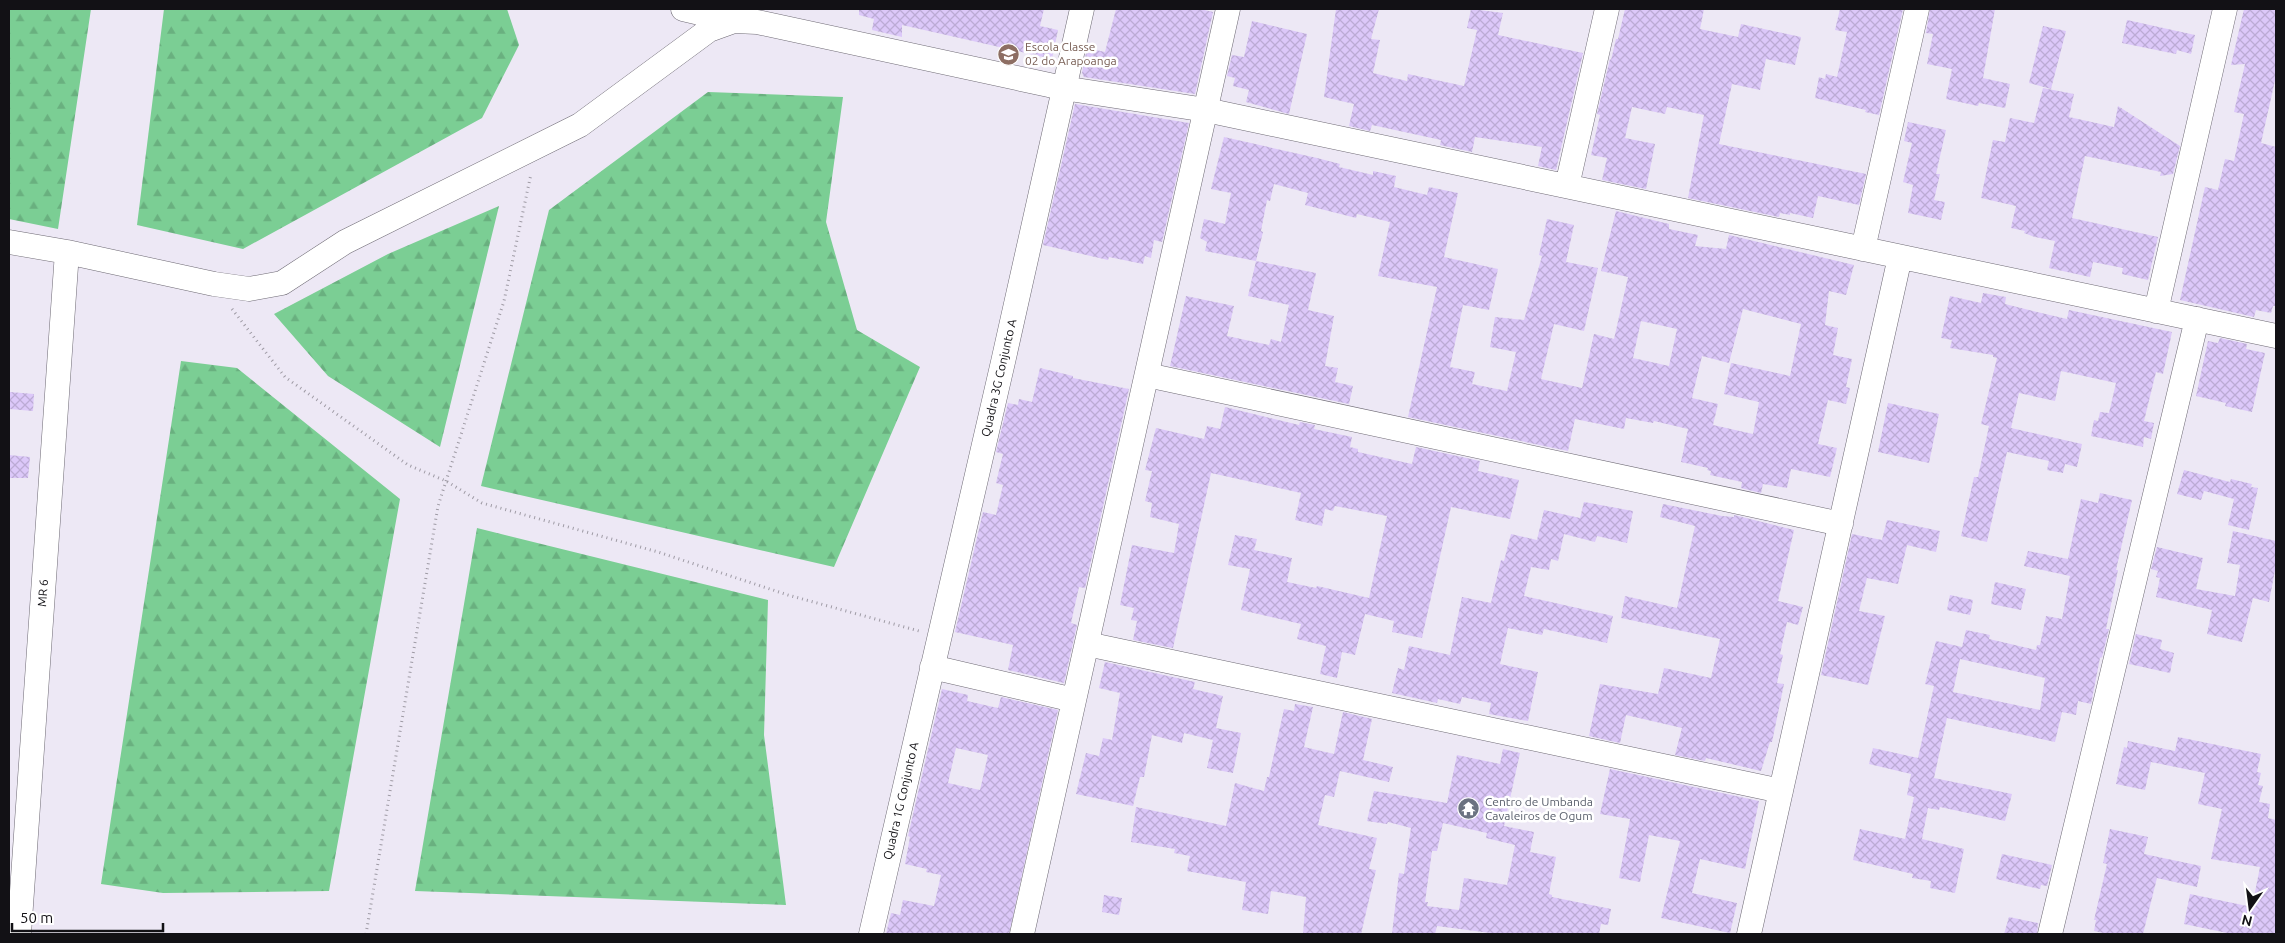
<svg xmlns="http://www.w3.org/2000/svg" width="2285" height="943" viewBox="0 0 2285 943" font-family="Ubuntu,sans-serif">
  <defs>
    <pattern id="forest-firs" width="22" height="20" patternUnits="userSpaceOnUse" patternTransform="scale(1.25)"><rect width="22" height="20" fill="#7bce94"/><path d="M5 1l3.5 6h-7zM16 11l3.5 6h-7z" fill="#69b07f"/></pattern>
    <pattern id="building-cross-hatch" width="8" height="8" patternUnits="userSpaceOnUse" patternTransform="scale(1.25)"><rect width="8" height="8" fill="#dcc8f9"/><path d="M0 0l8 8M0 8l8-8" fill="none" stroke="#bcabd5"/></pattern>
  </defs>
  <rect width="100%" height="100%" fill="#ede8f5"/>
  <!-- forest -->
  <path fill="url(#forest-firs)" d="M 9,9 L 91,9 L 58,229 L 9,219 Z
    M 164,9 L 507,9 L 519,45 L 482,118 L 243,249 L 137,225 Z
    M 708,92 L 843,97 L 826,222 L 857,330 L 920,367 L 834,567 L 481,486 L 549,210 Z
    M 499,206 L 440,447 L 328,376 L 274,314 L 388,254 Z
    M 181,361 L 237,368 L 400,499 L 329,891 L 163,893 L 101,884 Z
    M 477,528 L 768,600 L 764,735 L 786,905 L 415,891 Z"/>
  <!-- building -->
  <path fill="url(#building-cross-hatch)" fill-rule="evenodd" d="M 859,9 L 1044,9 L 1040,26 L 1058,30 L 1052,59 L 902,25 L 902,37 L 872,30 L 874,19 L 859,15 Z
    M 1116,9 L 1200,9 L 1213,12 L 1195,94 L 1084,77 L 1082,73 L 1087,48 L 1105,52 Z
    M 1336,9 L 1379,9 L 1371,39 L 1380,40 L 1373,73 L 1407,81 L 1408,74 L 1464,86 L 1477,30 L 1467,28 L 1471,9 L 1503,13 L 1498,35 L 1583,53 L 1556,170 L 1538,166 L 1542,147 L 1475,137 L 1472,152 L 1440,145 L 1441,140 L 1372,125 L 1370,131 L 1349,126 L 1354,104 L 1324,97 Z
    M 1625,9 L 1704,9 L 1700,29 L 1738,37 L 1741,24 L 1801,37 L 1795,65 L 1766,59 L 1760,90 L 1732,84 L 1719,144 L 1866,174 L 1859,205 L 1818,196 L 1813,218 L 1790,213 L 1790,215 L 1780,213 L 1779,217 L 1688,198 L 1704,115 L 1667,107 L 1665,114 L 1632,107 L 1625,138 L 1655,144 L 1646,189 L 1602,180 L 1607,158 L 1591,155 L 1600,115 L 1597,114 L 1610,59 L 1611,60 L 1616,39 L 1618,39 Z
    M 1840,9 L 1903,9 L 1879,115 L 1865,112 L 1866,110 L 1815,98 L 1819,77 L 1825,79 L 1826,74 L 1837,77 L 1847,32 L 1835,30 Z
    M 1930,9 L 1995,9 L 1983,78 L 2010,84 L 2005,108 L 1979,103 L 1978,106 L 1946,99 L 1952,69 L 1927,64 L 1933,34 L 1926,33 Z
    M 2244,9 L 2276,9 L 2276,76 L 2261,143 L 2276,147 L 2276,306 L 2273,306 L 2271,313 L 2256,310 L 2254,317 L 2180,300 L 2205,187 L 2218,190 L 2225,159 L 2234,161 L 2244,114 L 2234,112 L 2245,64 L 2231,65 Z
    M 2127,20 L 2195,35 L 2191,54 L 2177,50 L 2176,54 L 2122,43 Z
    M 1252,21 L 1307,34 L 1289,114 L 1246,102 L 1249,90 L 1233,86 L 1235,78 L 1227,76 L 1232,55 L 1244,57 Z
    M 2043,26 L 2066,31 L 2051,89 L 2029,83 Z
    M 2043,88 L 2074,94 L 2069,117 L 2114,127 L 2118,106 L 2180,146 L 2173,174 L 2160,176 L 2161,172 L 2085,156 L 2072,218 L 2158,237 L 2148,280 L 2122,274 L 2123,268 L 2093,262 L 2090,277 L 2049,268 L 2055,241 L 2035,237 L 2024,233 L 2025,231 L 2011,228 L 2016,206 L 1981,198 L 1993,140 L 2005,142 L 2010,118 L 2034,123 Z
    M 1075,104 L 1189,123 L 1162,242 L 1154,240 L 1151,258 L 1145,256 L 1143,264 L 1109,257 L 1108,260 L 1043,245 Z
    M 1908,122 L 1946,130 L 1936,174 L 1940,174 L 1934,200 L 1945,202 L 1941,220 L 1908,213 L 1913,185 L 1903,182 L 1912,143 L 1904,141 Z
    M 1224,137 L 1317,158 L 1340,164 L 1339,167 L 1373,175 L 1373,171 L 1396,176 L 1394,187 L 1427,195 L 1429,187 L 1458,193 L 1444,257 L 1498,269 L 1489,310 L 1463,305 L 1450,367 L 1475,372 L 1472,384 L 1507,391 L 1516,352 L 1490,347 L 1495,317 L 1524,320 L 1542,256 L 1539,255 L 1547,219 L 1574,225 L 1566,262 L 1598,268 L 1584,331 L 1554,324 L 1541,379 L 1582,388 L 1594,334 L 1614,339 L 1628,277 L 1601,271 L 1616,211 L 1669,224 L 1669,229 L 1698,235 L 1695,246 L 1726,249 L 1729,235 L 1854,265 L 1846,295 L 1829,291 L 1825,325 L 1838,328 L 1833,355 L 1852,359 L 1846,387 L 1850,388 L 1846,404 L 1828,400 L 1818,444 L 1837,448 L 1830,477 L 1791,469 L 1787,488 L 1763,484 L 1761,493 L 1741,488 L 1742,482 L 1710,475 L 1711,471 L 1707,470 L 1708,468 L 1681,462 L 1688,429 L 1654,421 L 1653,423 L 1626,418 L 1624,429 L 1575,419 L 1568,451 L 1408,417 L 1437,287 L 1378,276 L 1390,222 L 1357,214 L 1356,218 L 1305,205 L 1308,193 L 1274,184 L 1270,201 L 1267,200 L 1261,231 L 1263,232 L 1256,261 L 1205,251 L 1207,242 L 1200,238 L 1204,219 L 1225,224 L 1231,193 L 1211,189 ZM 1743,309 L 1801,324 L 1790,376 L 1731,363 L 1724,394 L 1759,402 L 1753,434 L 1713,425 L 1718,404 L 1692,398 L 1702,356 L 1729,363 ZM 1641,321 L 1677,329 L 1669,366 L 1633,358 Z
    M 1256,261 L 1316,273 L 1308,310 L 1334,316 L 1325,366 L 1338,368 L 1335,382 L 1353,386 L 1349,404 L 1170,366 L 1186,296 L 1234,306 L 1227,336 L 1269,345 L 1271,339 L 1281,342 L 1289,305 L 1248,296 Z
    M 1983,293 L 2006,297 L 2005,304 L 2037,312 L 2067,319 L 2069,310 L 2172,332 L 2163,374 L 2156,372 L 2144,421 L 2154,423 L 2151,439 L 2144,437 L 2143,447 L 2091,436 L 2094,420 L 2098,421 L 2100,412 L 2109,413 L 2116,383 L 2061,371 L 2055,401 L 2019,393 L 2011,428 L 2082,444 L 2077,467 L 2065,464 L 2063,473 L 2047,470 L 2049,461 L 2007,452 L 1987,542 L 1961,536 L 1974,477 L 1978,477 L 1989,426 L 1981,424 L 1997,358 L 1993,357 L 1993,355 L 1950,348 L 1952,340 L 1941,338 L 1950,296 L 1981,303 Z
    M 2220,338 L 2247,344 L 2246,349 L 2265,353 L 2252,412 L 2225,406 L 2226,403 L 2196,396 L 2208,341 L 2218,343 Z
    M 1040,368 L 1073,376 L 1073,378 L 1129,389 L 1085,588 L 1079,587 L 1071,623 L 1077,625 L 1064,683 L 1008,670 L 1013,645 L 955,632 L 983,512 L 996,515 L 1003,485 L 996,483 L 1003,454 L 996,452 L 1008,403 L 1018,405 L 1019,399 L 1032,402 Z
    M 10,392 L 34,394 L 33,411 L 9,409 Z
    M 1888,403 L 1939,414 L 1929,463 L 1878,452 Z
    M 1225,407 L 1299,425 L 1300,422 L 1315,425 L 1314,429 L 1352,437 L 1350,447 L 1358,449 L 1358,452 L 1412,464 L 1416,447 L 1480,461 L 1478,471 L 1519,480 L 1510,519 L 1451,507 L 1422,638 L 1392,632 L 1394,621 L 1365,614 L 1355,655 L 1342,652 L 1337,678 L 1320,674 L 1326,646 L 1297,639 L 1301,624 L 1241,610 L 1250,569 L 1228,565 L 1235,535 L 1257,539 L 1254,550 L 1292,558 L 1287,582 L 1316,588 L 1317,586 L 1369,598 L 1387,516 L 1335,506 L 1333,511 L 1325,509 L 1322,526 L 1295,520 L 1301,493 L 1211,473 L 1173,648 L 1133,640 L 1137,621 L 1131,620 L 1134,608 L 1120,605 L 1132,545 L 1174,553 L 1179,524 L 1150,517 L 1152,503 L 1145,501 L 1152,471 L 1145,470 L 1156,428 L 1204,439 L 1207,426 L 1220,429 Z
    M 9,455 L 30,457 L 28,478 L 9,478 Z
    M 2184,470 L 2230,482 L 2231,479 L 2252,484 L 2251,487 L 2258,488 L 2249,530 L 2228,525 L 2234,499 L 2204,491 L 2201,500 L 2177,494 Z
    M 2100,493 L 2132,500 L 2116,570 L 2118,570 L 2106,629 L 2109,629 L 2102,657 L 2100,658 L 2091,704 L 2078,701 L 2076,715 L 2062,712 L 2055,742 L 1947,718 L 1934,778 L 2012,794 L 2005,821 L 1940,807 L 1939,810 L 1928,808 L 1922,839 L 1964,849 L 1955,893 L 1930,888 L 1931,881 L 1912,878 L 1913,874 L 1853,860 L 1860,829 L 1905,839 L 1914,797 L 1907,795 L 1911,774 L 1869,764 L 1873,748 L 1918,758 L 1934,686 L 1925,684 L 1936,641 L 1962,647 L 1966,630 L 1990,635 L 1989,639 L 2036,650 L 2037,645 L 2040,645 L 2046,616 L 2062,619 L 2070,576 L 2024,566 L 2028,551 L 2068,559 L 2081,499 L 2098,503 ZM 1960,659 L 2045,678 L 2040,710 L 1953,692 Z
    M 1584,502 L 1633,511 L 1627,543 L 1597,536 L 1595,542 L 1564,534 L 1558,561 L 1551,559 L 1549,570 L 1531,567 L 1524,596 L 1613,616 L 1607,643 L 1544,629 L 1542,635 L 1508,628 L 1500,664 L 1538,672 L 1528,721 L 1489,714 L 1491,703 L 1462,697 L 1460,704 L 1438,699 L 1437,703 L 1392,693 L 1398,668 L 1404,670 L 1409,646 L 1450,655 L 1462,597 L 1491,603 L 1501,560 L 1504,561 L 1511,534 L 1537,540 L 1544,510 L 1580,518 Z
    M 1663,504 L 1722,516 L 1734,517 L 1734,515 L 1794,530 L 1778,601 L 1803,607 L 1798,625 L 1787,622 L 1780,654 L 1783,655 L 1777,683 L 1784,684 L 1772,742 L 1770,742 L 1761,771 L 1706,758 L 1705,761 L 1675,755 L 1682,728 L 1626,715 L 1620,743 L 1589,736 L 1600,684 L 1658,694 L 1664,668 L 1711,678 L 1720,639 L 1621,618 L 1625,596 L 1677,608 L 1695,526 L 1660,517 Z
    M 1887,520 L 1940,531 L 1936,552 L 1907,545 L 1898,584 L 1867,578 L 1859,611 L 1885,616 L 1868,685 L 1821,675 L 1852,534 L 1882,540 Z
    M 2233,531 L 2276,541 L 2276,565 L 2269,602 L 2253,598 L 2242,642 L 2207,634 L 2212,610 L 2156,597 L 2160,578 L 2156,577 L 2158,571 L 2151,569 L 2157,547 L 2203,558 L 2196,589 L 2235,596 L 2240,565 L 2227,563 Z
    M 1995,582 L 2026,589 L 2021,610 L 1991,604 Z
    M 1950,595 L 1973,600 L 1970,615 L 1947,610 Z
    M 2136,634 L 2162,640 L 2160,649 L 2174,653 L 2170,673 L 2129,664 Z
    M 1105,662 L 1195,682 L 1193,689 L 1223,696 L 1216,728 L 1241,733 L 1233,773 L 1207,768 L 1213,740 L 1184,733 L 1182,743 L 1152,735 L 1144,777 L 1140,777 L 1133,806 L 1076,794 L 1086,753 L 1099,756 L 1103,738 L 1112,740 L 1120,693 L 1099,688 Z
    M 942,689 L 968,695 L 967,701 L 998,708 L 1001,697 L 1058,710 L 1009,934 L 886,934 L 891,913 L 900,915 L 903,900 L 934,906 L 941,875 L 926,872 L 927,869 L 905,864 L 910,837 L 908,836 ZM 956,748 L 988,755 L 980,790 L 948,783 Z
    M 1295,704 L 1313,707 L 1304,747 L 1334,754 L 1343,712 L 1372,719 L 1363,760 L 1393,767 L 1389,782 L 1340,771 L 1334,797 L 1325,795 L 1318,825 L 1377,838 L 1369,869 L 1376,870 L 1361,934 L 1303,934 L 1306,897 L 1271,891 L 1268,914 L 1242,910 L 1246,882 L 1187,871 L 1190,856 L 1174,853 L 1175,849 L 1131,842 L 1136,807 L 1226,826 L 1235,783 L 1264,791 L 1267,777 L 1269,777 L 1284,709 L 1294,711 Z
    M 2178,737 L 2261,754 L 2257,772 L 2261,773 L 2258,785 L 2263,786 L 2259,802 L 2270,804 L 2268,818 L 2276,820 L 2276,934 L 2232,934 L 2184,924 L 2190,894 L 2252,907 L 2260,867 L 2211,859 L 2222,809 L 2198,804 L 2205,773 L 2151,762 L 2145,790 L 2116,784 L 2124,747 L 2127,748 L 2128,741 L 2175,751 Z
    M 1503,749 L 1520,753 L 1504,826 L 1534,832 L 1530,852 L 1556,857 L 1549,894 L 1552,895 L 1552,897 L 1611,909 L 1608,925 L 1601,924 L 1599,934 L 1498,934 L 1437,926 L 1435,934 L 1392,934 L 1399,873 L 1404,874 L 1411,828 L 1388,822 L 1387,824 L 1367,821 L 1374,791 L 1447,803 L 1457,755 L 1500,764 ZM 1443,823 L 1487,833 L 1486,838 L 1515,845 L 1507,885 L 1464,878 L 1459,910 L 1427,906 L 1428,902 L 1425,902 L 1432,851 L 1437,851 Z
    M 1610,769 L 1759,801 L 1745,869 L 1700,859 L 1692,893 L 1737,903 L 1730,933 L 1661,918 L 1680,841 L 1649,835 L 1640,882 L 1619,878 L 1630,819 L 1600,814 Z
    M 2110,829 L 2148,837 L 2144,854 L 2201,866 L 2197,887 L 2157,878 L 2143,934 L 2108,934 L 2094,931 L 2096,920 L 2094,920 L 2107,864 L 2103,863 Z
    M 2002,854 L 2052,865 L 2047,886 L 2041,885 L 2040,889 L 1996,879 Z
    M 1104,895 L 1122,898 L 1119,915 L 1102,912 Z
    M 2009,917 L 2038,923 L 2037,934 L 2004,934 Z"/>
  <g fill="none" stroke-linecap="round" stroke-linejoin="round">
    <defs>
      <path id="minor" d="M 683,9 L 734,21
        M 1567,186 L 1607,9
        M 9,242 L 67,252 L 214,284 L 249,289 L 282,283 L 345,242 L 580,125 L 709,30 L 734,21 L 757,22 L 1063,88 L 1206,110 L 2276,336
        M 1863,249 L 1917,9
        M 2156,311 L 2225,9
        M 1147,375 L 1841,524
        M 1087,644 L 1781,791
        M 932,667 L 1074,700
        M 19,934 L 67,252
        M 871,934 L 1003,362 L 1082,9
        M 1022,934 L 1228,9
        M 1749,934 L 1900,257
        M 2050,934 L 2197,319"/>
    </defs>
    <!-- minor casing -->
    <use href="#minor" stroke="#6e6a74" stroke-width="25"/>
    <!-- path -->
    <path stroke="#9f9ba5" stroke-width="3" stroke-dasharray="1 4" stroke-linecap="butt" d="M 232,309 L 285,377 L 408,465 L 446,481 L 482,503 L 658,552 L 788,595 L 919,631
      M 366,934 L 438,506 L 504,301 L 531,174"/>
    <!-- minor -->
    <use href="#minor" stroke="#fff" stroke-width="24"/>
  </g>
  <!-- icons -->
  <defs>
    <symbol id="school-disc" viewBox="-11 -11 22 22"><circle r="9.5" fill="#8d6e63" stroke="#fff"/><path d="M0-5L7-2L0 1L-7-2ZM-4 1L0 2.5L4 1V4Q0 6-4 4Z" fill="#fff"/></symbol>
    <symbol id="temple-disc" viewBox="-11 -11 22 22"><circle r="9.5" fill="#6b7280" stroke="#fff"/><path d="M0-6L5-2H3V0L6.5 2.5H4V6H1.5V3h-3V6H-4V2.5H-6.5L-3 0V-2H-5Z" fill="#fff"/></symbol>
  </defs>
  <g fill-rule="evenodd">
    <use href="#school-disc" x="996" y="42" width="25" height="25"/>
    <use href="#temple-disc" x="1456" y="796" width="25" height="25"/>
  </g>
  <g text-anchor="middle" stroke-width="5" stroke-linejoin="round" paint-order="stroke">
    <!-- education labels -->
    <g font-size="12" fill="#785e54" stroke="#fff" text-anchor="start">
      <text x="1025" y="51">Escola Classe<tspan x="1025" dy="14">02 do Arapoanga</tspan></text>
    </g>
    <!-- street labels -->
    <g font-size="12" fill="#121115" stroke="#fff">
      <text transform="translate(999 378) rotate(-77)" y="4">Quadra 3G Conjunto A</text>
      <text transform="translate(43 593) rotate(-86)" y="4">MR 6</text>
      <text transform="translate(901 801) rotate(-77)" y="4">Quadra 1G Conjunto A</text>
    </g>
    <!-- worship labels -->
    <g font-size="12" fill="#5b616d" stroke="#fff" text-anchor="start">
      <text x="1485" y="806">Centro de Umbanda<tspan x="1485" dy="14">Cavaleiros de Ogum</tspan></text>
    </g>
  </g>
  <!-- border -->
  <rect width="2285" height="943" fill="none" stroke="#121115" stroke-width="20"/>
  <!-- north arrow -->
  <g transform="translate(2250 908) rotate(194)" stroke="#ffffff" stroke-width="4" paint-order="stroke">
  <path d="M0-4L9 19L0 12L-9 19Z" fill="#121115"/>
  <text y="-8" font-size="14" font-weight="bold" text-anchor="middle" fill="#121115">N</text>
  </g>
  <!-- scale -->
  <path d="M12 923v8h151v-8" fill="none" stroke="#121115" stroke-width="2.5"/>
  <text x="20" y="923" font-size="15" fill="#121115" stroke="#ffffff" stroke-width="4" paint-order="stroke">50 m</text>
</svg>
